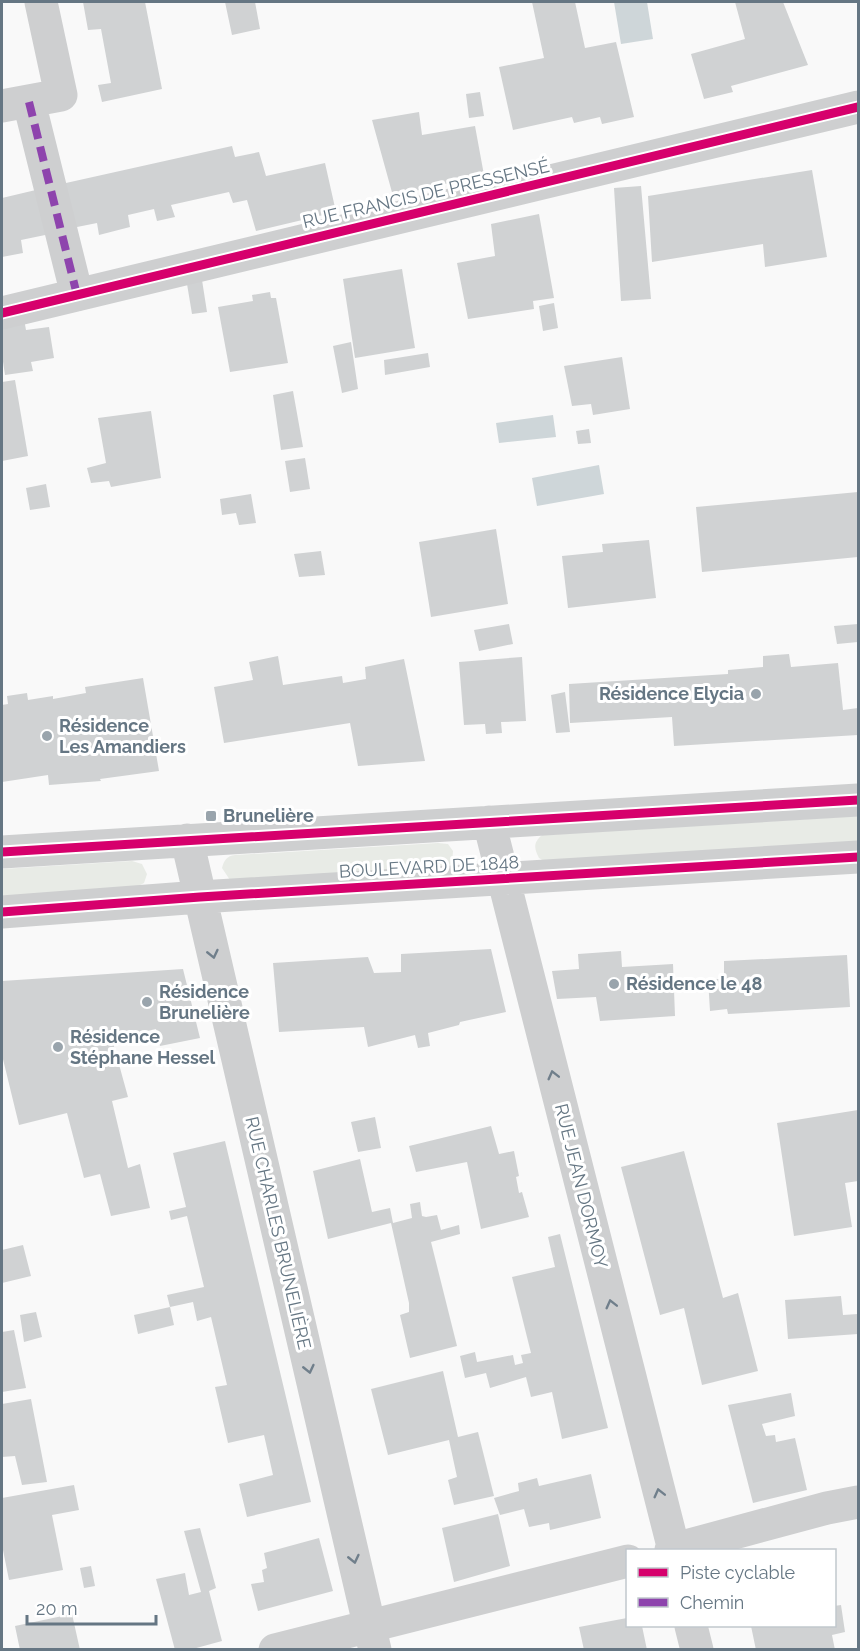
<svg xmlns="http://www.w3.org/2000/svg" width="860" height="1651" viewBox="0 0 860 1651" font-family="Raleway,sans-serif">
  <rect width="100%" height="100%" fill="#f9f9f9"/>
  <!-- green -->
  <path fill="#e8ebe6" d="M 858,816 L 858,843 L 544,861 L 539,858 C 534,848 533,843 542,835 Z
    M 438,843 L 448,844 L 453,851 L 452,864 L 444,869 L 230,880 L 222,868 C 224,860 227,856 235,855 Z
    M 132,861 L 142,864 L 147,874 L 144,883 L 134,888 L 2,896 L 2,869 Z"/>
  <!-- water -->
  <path fill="#ced6d9" d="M 614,2 L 647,2 L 653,39 L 621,44 Z
    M 553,415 L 556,437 L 499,443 L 496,423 Z
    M 599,465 L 604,494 L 537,506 L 532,478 Z"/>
  <!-- building -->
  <path fill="#d0d2d3" d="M 83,2 L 145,2 L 162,89 L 102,102 L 98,85 L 111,83 L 101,29 L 88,30 Z
    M 225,2 L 255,2 L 260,29 L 232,35 Z
    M 532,2 L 575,2 L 585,48 L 616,42 L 634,117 L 602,124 L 600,117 L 574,123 L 572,117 L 513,130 L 499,67 L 544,58 Z
    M 735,2 L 783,2 L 808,65 L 731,86 L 733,92 L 704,99 L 691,54 L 745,39 Z
    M 480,92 L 484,116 L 469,118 L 466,94 Z
    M 419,112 L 422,135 L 475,126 L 484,175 L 393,196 L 372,120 Z
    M 232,146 L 235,157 L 259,152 L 266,176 L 325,163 L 336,212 L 256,231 L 247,200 L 233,203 L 229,192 L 171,205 L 175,217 L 157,221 L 154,209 L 128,215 L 130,227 L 99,235 L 97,223 L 67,229 L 57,185 Z
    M 812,170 L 827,257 L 765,267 L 763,244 L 652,262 L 648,196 Z
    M 641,186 L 651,299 L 621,301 L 614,188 Z
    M 40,189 L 50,234 L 21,240 L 23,253 L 2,257 L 2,198 Z
    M 539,214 L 554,298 L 533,301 L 534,309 L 468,319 L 457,263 L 495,256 L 491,224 Z
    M 402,269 L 415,348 L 355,358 L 343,279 Z
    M 202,280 L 207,312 L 192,314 L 187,284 Z
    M 270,292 L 271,298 L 276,298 L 288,363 L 230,372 L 218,307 L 253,301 L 252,295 Z
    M 554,303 L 558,328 L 543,331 L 539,306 Z
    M 24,319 L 26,330 L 49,327 L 54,358 L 31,362 L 33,371 L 5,375 L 2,355 L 2,322 Z
    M 351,342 L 358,389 L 342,393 L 333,346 Z
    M 428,353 L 430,367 L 385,375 L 384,360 Z
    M 622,357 L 630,409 L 593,415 L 591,404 L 572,406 L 564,366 Z
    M 15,380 L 28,456 L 2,461 L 2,382 Z
    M 293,391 L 303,447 L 281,450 L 273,395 Z
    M 151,411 L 161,478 L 111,487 L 109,481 L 91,483 L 87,468 L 106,463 L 98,418 Z
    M 589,429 L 591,443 L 578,444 L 576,431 Z
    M 305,458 L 310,489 L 290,492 L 285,461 Z
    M 46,484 L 50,507 L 30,510 L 26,488 Z
    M 858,492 L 858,557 L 702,572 L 696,507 Z
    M 251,494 L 256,523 L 239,525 L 236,513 L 222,515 L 220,499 Z
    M 496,529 L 508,604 L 431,617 L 419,542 Z
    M 649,540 L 656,598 L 568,608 L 562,556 L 603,552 L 602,544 Z
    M 321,551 L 325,575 L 299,577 L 294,554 Z
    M 509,624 L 513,644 L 479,651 L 474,630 Z
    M 858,624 L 858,642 L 837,644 L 834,626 Z
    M 789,654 L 791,667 L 838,663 L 843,710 L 858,708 L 858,735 L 674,746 L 672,717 L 570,723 L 569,684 L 728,674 L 728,670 L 763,667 L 763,656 Z
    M 278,656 L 283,685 L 342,676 L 343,683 L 366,679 L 365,667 L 404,659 L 425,761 L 358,766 L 350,723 L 224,743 L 214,687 L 253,680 L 249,662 Z
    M 522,657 L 526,721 L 501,722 L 502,733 L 486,734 L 485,724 L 464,725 L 459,662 Z
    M 143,678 L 159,771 L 100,779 L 101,781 L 49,785 L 48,775 L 2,782 L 2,705 L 8,704 L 7,696 L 27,693 L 28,700 L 53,696 L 53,699 L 86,693 L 85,687 Z
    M 565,692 L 570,732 L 556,733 L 551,695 Z
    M 491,949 L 506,1012 L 460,1022 L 459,1025 L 428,1033 L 430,1046 L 418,1048 L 415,1035 L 368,1047 L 364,1027 L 279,1032 L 273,963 L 368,957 L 374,973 L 401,972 L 401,954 Z
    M 621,951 L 622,967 L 673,964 L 675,1016 L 600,1021 L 596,997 L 557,999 L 552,971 L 579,969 L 578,954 Z
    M 847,955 L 850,1007 L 728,1014 L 727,1009 L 710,1011 L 708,979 L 724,979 L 724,961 Z
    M 183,969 L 200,1038 L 160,1046 L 156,1029 L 112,1039 L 128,1097 L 112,1101 L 128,1168 L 140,1164 L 150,1208 L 111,1216 L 100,1174 L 84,1178 L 67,1113 L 19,1125 L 2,1055 L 2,981 Z
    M 858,1110 L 858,1181 L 845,1183 L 852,1227 L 794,1236 L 777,1123 Z
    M 375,1117 L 381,1148 L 358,1152 L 351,1122 Z
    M 491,1126 L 499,1154 L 514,1151 L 519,1176 L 516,1177 L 519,1193 L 522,1192 L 529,1217 L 481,1229 L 467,1162 L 416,1172 L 409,1146 Z
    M 225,1141 L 311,1502 L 247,1517 L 239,1484 L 273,1475 L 264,1435 L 228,1443 L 215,1387 L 227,1385 L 211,1317 L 197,1321 L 193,1302 L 170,1307 L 167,1295 L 204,1287 L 187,1216 L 171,1220 L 169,1211 L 186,1207 L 173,1153 Z
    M 684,1151 L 723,1298 L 738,1293 L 758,1371 L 702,1385 L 684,1308 L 660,1315 L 621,1167 Z
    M 360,1159 L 372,1212 L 390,1208 L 393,1223 L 412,1218 L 410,1204 L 420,1202 L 422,1216 L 426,1217 L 437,1215 L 441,1230 L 459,1225 L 460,1234 L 431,1242 L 457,1346 L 410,1358 L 400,1315 L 409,1312 L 409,1303 L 391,1223 L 328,1239 L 313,1171 Z
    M 560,1234 L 608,1428 L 562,1439 L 552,1392 L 531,1397 L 526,1377 L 490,1388 L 486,1373 L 465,1378 L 460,1356 L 475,1352 L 477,1362 L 513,1355 L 515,1365 L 523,1363 L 521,1355 L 531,1353 L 512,1277 L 555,1267 L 548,1237 Z
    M 23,1245 L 31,1276 L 2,1283 L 2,1250 Z
    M 841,1296 L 843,1315 L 858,1314 L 858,1334 L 788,1339 L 785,1300 Z
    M 170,1307 L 174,1325 L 138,1334 L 134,1315 Z
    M 36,1312 L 42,1337 L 24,1342 L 20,1315 Z
    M 14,1330 L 26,1388 L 2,1392 L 2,1332 Z
    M 443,1371 L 458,1437 L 478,1432 L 494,1496 L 454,1505 L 448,1480 L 457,1477 L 449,1440 L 388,1455 L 371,1389 Z
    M 791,1393 L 795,1416 L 762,1424 L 766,1436 L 775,1435 L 776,1442 L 795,1438 L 807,1490 L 753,1503 L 728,1405 Z
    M 31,1399 L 47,1482 L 22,1485 L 15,1456 L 2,1457 L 2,1404 Z
    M 591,1474 L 601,1518 L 550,1530 L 549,1523 L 529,1527 L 524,1509 L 500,1515 L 494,1498 L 519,1491 L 518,1483 L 537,1478 L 539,1486 Z
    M 74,1485 L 79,1510 L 52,1515 L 63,1570 L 9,1580 L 2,1545 L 2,1498 Z
    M 498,1514 L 510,1566 L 454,1582 L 442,1528 Z
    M 200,1528 L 216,1588 L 209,1591 L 222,1641 L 189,1650 L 175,1650 L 156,1579 L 185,1573 L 189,1595 L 201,1592 L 184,1531 Z
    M 319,1538 L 333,1591 L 258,1611 L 251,1584 L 264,1582 L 262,1570 L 267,1568 L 264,1553 Z
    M 91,1566 L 95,1586 L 84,1588 L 80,1568 Z
    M 841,1605 L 845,1632 L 832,1635 L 835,1650 L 756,1650 L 751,1626 L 834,1626 L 834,1606 Z
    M 72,1614 L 80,1650 L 20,1650 L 15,1626 Z
    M 627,1618 L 627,1626 L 642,1626 L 647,1650 L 584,1650 L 579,1627 Z"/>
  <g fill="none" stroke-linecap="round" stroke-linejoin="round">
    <!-- minor -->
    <path stroke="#cecfd0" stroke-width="33" d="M 29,102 L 77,295
      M 2,106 L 61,95 L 41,2
      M 2,313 L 858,107
      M 489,822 L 674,1550
      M 187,840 L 375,1650
      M 2,852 L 858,800
      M 2,912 L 200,897 L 858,857
      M 671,1550 L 827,1508 L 858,1502
      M 691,1626 L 697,1650
      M 275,1650 L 628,1561"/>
    <!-- quiet -->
    <path stroke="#8e44ad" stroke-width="8" stroke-dasharray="15 8" stroke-linecap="butt" d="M 29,102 L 77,295"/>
    <defs>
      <path id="cycleway" d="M 2,313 L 858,107
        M 2,852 L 858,800
        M 2,912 L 200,897 L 858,857"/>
    </defs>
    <!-- cycleway casing -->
    <use href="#cycleway" stroke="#fff" stroke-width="13"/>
    <!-- cycleway -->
    <use href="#cycleway" stroke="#d6006c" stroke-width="9"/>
  </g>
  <!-- one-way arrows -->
  <defs><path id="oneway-chevron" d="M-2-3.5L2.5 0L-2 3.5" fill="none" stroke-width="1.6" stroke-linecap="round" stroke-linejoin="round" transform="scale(1.5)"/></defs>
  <g stroke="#707f8b">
    <use href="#oneway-chevron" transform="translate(213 954) rotate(77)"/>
    <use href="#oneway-chevron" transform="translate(553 1075) rotate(-104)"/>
    <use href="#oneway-chevron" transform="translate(611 1304) rotate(-104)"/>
    <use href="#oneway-chevron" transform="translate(309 1369) rotate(77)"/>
    <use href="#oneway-chevron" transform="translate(659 1493) rotate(-104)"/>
    <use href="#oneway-chevron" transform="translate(354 1559) rotate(77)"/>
  </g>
  <!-- markers -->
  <g fill="#99a4ac" stroke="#fff" stroke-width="2">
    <circle cx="756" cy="694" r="6"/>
    <circle cx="47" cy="736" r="6"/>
    <rect x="205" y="810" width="12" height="12" rx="3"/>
    <circle cx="614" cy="984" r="6"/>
    <circle cx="147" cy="1002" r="6"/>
    <circle cx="58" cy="1047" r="6"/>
  </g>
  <g text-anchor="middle" stroke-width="6" stroke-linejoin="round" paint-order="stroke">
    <!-- street labels -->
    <g font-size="18" fill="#657683" stroke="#fff">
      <text transform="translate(426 194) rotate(-13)" y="6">RUE FRANCIS DE PRESSENSÉ</text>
      <text transform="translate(429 867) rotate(-3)" y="6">BOULEVARD DE 1848</text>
      <text transform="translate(581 1186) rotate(76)" y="6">RUE JEAN DORMOY</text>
      <text transform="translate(278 1233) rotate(77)" y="6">RUE CHARLES BRUNELIÈRE</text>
    </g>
    <!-- poi labels -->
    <g font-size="18" font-weight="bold" fill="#657683" stroke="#fff" text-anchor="start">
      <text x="744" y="700" text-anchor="end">Résidence Elycia</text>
      <text x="59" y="732">Résidence<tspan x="59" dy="21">Les Amandiers</tspan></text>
      <text x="223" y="822">Brunelière</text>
      <text x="626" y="990">Résidence le 48</text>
      <text x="159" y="998">Résidence<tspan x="159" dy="21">Brunelière</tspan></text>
      <text x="70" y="1043">Résidence<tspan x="70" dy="21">Stéphane Hessel</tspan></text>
    </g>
  </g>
  <!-- border -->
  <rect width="860" height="1651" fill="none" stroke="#657683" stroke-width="6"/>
  <!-- legend -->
  <rect x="626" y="1549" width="210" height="78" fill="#ffffff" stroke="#c1c8cd" stroke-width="1.5"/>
  <rect x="638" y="1568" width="30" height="9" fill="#d6006c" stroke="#c1c8cd" stroke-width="1.5"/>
  <text x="680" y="1579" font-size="18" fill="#657683">Piste cyclable</text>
  <rect x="638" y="1598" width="30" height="9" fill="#8e44ad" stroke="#c1c8cd" stroke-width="1.5"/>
  <text x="680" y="1609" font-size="18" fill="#657683">Chemin</text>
  <!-- scale -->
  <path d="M27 1615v9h129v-9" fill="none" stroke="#657683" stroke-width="3"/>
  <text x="36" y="1615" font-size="18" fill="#657683" stroke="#ffffff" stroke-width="4.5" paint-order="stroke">20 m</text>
</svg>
